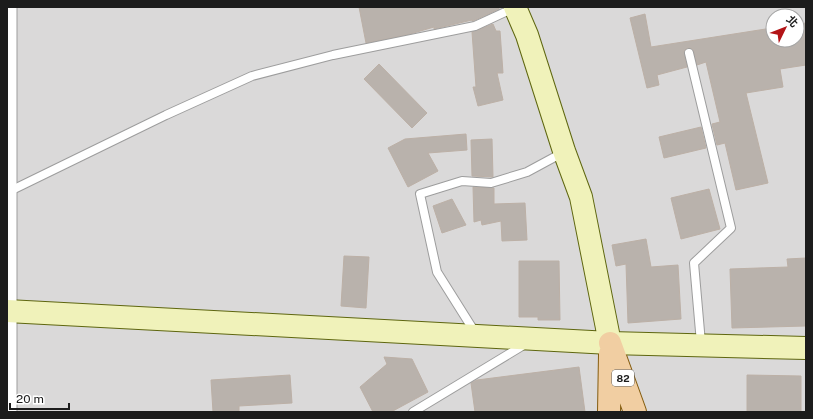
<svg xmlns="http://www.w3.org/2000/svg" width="813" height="419" viewBox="0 0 813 419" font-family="'Public Sans','Noto Sans TC',sans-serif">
  <rect width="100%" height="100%" fill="#ece9e2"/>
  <!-- residential -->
  <path fill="#dad9d9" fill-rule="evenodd" d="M 7,7 L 806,7 L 806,412 L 7,412 ZM 773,16 L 797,16 L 797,40 L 773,40 Z"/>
  <!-- building -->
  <path fill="#b9b2ac" stroke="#bcb0a6" d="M 359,7 L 499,7 L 499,9 L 473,21 L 472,21 L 472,20 L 434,29 L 434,27 L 410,34 L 366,43 Z
    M 645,14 L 651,47 L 772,28 L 773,40 L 797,40 L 797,24 L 806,23 L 806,65 L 780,69 L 783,87 L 746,93 L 768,183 L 736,190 L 725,143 L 717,145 L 712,124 L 720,122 L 706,62 L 697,65 L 693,49 L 687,48 L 684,51 L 687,67 L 657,75 L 659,85 L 647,88 L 630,18 Z
    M 493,24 L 496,31 L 500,31 L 503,73 L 497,73 L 503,100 L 478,106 L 473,87 L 476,87 L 472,32 Z
    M 379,64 L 427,113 L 412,128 L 364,79 Z
    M 701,127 L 706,148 L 664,158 L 659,137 Z
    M 466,134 L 467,150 L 428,153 L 438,171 L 408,187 L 388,148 L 405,139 Z
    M 492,139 L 493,177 L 472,176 L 471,140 Z
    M 473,187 L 494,188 L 494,204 L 525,203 L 527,240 L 502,241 L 501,221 L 482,225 L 481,220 L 474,222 Z
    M 709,189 L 720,229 L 681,239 L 671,198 Z
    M 452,199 L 466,225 L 442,233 L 433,206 Z
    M 646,239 L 651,267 L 678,265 L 681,319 L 628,323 L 626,264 L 616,266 L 612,245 Z
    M 344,256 L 369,257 L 366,308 L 341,306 Z
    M 806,258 L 806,326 L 732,328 L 730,269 L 788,267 L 787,259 Z
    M 519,261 L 559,261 L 560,320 L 538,320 L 538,317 L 519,317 Z
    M 384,357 L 412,359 L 428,392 L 391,412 L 373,412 L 360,387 L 387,364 Z
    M 579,367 L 585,412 L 475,412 L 471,383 L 477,380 Z
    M 290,375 L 292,403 L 239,406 L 239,412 L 213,412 L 211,380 Z
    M 747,375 L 801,376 L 801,412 L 747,412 Z"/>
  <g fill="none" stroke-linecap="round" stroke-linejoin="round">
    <defs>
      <path id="lane" d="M 689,53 L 731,228 L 694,263 L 701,343
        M 8,192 L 166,115 L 252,76 L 333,55 L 475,26 L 514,8
        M 476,334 L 437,272 L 420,194 L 462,181 L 491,183 L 527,172 L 564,152
        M 413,412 L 527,343"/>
      <path id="street" d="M 8,7 L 8,412"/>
      <path id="secondary" d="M 515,7 L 527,35 L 564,151 L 581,197 L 610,343
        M 7,311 L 610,343 L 806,348"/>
      <path id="primary" d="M 610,343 L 635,412
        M 609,412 L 610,354"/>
    </defs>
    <!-- lane casing -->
    <use href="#lane" stroke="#9d9d9d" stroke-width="10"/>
    <!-- street casing -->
    <use href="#street" stroke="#9d9d9d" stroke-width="19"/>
    <!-- secondary casing -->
    <use href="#secondary" stroke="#5e660f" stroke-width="24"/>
    <!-- primary casing -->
    <use href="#primary" stroke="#845c0f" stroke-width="24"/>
    <!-- lane -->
    <use href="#lane" stroke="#fff" stroke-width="8"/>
    <!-- street -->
    <use href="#street" stroke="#fff" stroke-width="17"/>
    <!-- secondary -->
    <use href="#secondary" stroke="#f0f2ba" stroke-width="22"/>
    <!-- primary -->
    <use href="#primary" stroke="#f1cea2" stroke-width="22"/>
  </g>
  <g text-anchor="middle" stroke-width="3" stroke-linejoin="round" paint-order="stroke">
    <!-- shield labels -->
    <rect fill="#fff" stroke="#606060" stroke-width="1" x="612" y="370" width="22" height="16" rx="3"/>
    <g font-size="10" font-weight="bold" fill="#1c1c1c">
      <text x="623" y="382">82</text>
    </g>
  </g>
  <!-- border -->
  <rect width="813" height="419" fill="none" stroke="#1c1c1c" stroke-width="16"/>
  <!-- north arrow -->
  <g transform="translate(785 28) rotate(47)"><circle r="19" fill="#ffffff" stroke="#a4a4a4"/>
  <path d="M0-3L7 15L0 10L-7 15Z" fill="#b31417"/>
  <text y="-6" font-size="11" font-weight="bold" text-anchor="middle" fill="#1c1c1c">北</text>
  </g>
  <!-- scale -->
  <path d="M10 403v6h59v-6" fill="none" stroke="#1c1c1c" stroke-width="2"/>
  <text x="16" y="403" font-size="12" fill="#1c1c1c" stroke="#ffffff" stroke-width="3" paint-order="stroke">20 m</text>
</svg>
